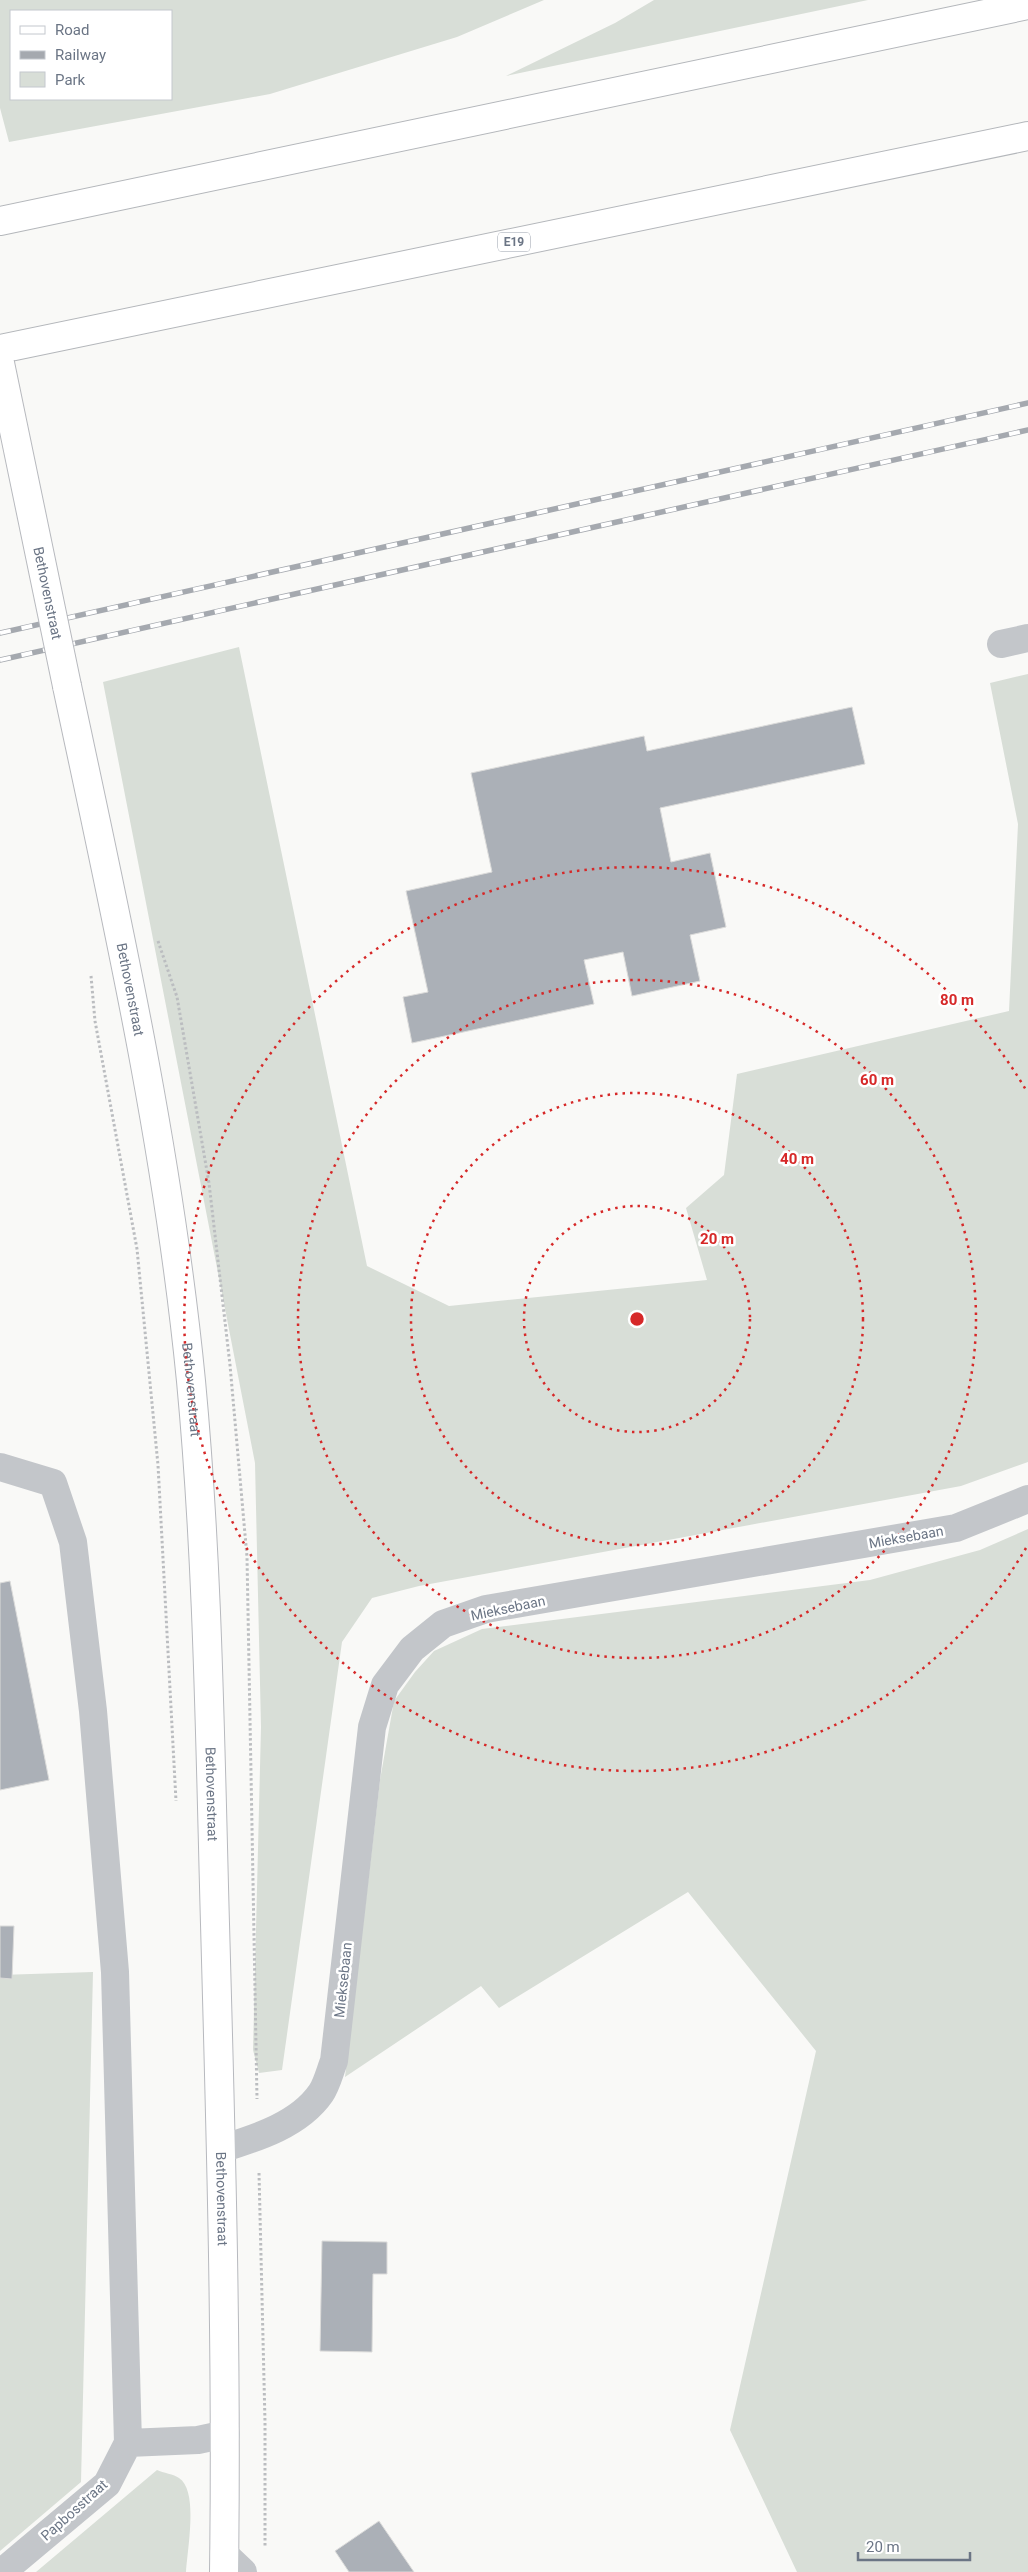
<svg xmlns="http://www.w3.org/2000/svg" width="1028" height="2572" viewBox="0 0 1028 2572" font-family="Roboto,sans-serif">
  <rect width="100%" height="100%" fill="#f9f9f7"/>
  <!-- green -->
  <path fill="#d8ded7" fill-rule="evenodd" d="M 0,0 L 544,0 L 457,37 L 270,94 L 9,142 L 0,108 ZM 11,11 L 171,11 L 171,99 L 11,99 Z
    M 654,0 L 868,0 L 506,76 L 615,23 Z
    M 239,647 L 367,1266 L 449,1306 L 707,1280 L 686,1208 L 724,1175 L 737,1074 L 1009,1011 L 1018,824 L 990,683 L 1028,674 L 1028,1462 L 961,1486 L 419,1586 L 372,1598 L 342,1642 L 282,2070 L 259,2073 L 253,2050 L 261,1727 L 255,1463 L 103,682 Z
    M 1028,1529 L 1028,2572 L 797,2572 L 730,2430 L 816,2051 L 688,1892 L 499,2008 L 481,1986 L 345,2077 L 380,1780 L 394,1701 L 415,1672 L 434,1651 L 482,1629 L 870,1580 L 980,1550 Z
    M 93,1972 L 81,2482 L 0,2551 L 0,1975 Z
    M 157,2470 C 163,2473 174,2474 179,2478 C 199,2491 187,2550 186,2572 L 36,2572 Z"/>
  <!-- building -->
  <path fill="#abb0b7" stroke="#dbdbda" d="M 852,707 L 865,764 L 660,808 L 671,862 L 710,853 L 726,927 L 690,935 L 700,981 L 632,996 L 623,952 L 584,960 L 594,1004 L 412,1043 L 403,997 L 428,992 L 406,891 L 492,872 L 471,773 L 644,736 L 647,751 Z
    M 10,1581 L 49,1780 L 0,1790 L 0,1583 Z
    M 0,1926 L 14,1926 L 12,1979 L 0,1978 Z
    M 322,2241 L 387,2242 L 387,2274 L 373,2274 L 372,2352 L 320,2351 Z
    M 379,2521 L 414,2572 L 349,2572 L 335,2551 Z"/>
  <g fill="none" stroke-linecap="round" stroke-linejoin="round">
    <defs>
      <g id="major">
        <path id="s1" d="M 67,686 C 116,916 168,1146 191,1381 C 208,1561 210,1742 215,1924 C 221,2140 227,2356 224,2572"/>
      </g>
      <path id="highway" d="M 0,221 L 1028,5
        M 0,349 L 1028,136"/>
    </defs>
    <!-- major casing -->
    <use href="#major" stroke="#b7b9be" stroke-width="30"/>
    <!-- highway casing -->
    <use href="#highway" stroke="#b4b7bb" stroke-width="30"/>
    <!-- path -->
    <path stroke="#bbbdc0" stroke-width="3" stroke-dasharray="2.5 2.5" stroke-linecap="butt" d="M 158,941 L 177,997 L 209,1183 L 230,1365 L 247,1557 L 257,2099
      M 91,976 L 95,1021 L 137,1249 L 158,1465 L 176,1801
      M 259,2173 L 265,2422 L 265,2547"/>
    <!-- minor -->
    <path stroke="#c3c6ca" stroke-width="28" d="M 1001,644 L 1028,638
      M 0,1467 L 53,1483 L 73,1542 L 93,1711 L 115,1972 L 128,2443 L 107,2484 L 2,2572
      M 221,2149 C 256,2138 299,2125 321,2093 C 327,2084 330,2071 334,2061 L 372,1727 L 385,1685 L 412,1649 L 443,1624 L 486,1609 L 956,1528 L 1028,1499
      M 128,2443 L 198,2440 L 226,2434
      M 224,2554 L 243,2572"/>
    <!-- major -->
    <use href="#major" stroke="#fff" stroke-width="28"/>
    <!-- highway -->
    <use href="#highway" stroke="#fff" stroke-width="28"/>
    <defs>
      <path id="rail" d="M 0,633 L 1028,403
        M 0,660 L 1028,430"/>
    </defs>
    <!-- rail casing -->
    <use href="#rail" stroke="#a5a9af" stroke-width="5.5"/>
    <!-- rail -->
    <use href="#rail" stroke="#fff" stroke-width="4" stroke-dasharray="11" stroke-linecap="butt"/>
    <defs>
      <g id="major-bridge">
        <path id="s2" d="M 0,363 L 67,686"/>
      </g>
    </defs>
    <!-- major-bridge casing -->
    <use href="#major-bridge" stroke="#b7b9be" stroke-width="30" stroke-linecap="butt"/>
    <!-- major-bridge -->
    <use href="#major-bridge" stroke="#fff" stroke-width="28"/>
  </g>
  <!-- distance rings -->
  <g fill="none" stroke="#d62828" stroke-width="2.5" stroke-dasharray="2.5 5">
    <circle cx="637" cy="1319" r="113"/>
    <circle cx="637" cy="1319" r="226"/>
    <circle cx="637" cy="1319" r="339"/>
    <path d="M1026 1548A452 452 0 1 1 1026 1090"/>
  </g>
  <g text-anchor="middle" stroke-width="5" stroke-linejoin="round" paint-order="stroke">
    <!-- shield labels -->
    <rect fill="#fff" stroke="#979eaa" stroke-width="1" x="498" y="232.5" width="32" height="19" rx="4"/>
    <g font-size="12" font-weight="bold" fill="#6b7585">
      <text x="514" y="246">E19</text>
    </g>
    <!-- street labels -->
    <g font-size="14" fill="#6b7585" stroke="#fff">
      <text dy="5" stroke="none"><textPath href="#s2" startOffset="235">Bethovenstraat</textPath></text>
      <text dy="5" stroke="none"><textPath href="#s1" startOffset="310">Bethovenstraat</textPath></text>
      <text dy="5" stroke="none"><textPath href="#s1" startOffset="715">Bethovenstraat</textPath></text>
      <text transform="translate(906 1537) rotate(-10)" y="5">Mieksebaan</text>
      <text transform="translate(508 1608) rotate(-12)" y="5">Mieksebaan</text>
      <text dy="5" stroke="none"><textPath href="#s1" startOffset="1120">Bethovenstraat</textPath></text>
      <text transform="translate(343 1980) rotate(-84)" y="5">Mieksebaan</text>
      <text dy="5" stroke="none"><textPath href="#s1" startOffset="1525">Bethovenstraat</textPath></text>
      <text transform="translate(74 2510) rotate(-42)" y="5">Papbosstraat</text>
    </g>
  </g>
  <circle cx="637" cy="1319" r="8" fill="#d62828" stroke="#fff" stroke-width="2.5"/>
  <g font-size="15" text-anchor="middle" font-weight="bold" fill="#d62828" stroke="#fff" stroke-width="5" stroke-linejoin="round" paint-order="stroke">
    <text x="957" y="1005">80 m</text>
    <text x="877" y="1085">60 m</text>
    <text x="797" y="1164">40 m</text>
    <text x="717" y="1244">20 m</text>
  </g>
  <!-- legend -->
  <rect x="10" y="10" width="162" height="90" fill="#ffffff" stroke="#c4c8ce"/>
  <rect x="20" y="26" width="25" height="8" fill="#ffffff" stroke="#c4c8ce"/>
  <text x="55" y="35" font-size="15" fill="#6b7585">Road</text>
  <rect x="20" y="51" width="25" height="8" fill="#a5a9af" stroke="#c4c8ce"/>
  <text x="55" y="60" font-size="15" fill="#6b7585">Railway</text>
  <rect x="20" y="72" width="25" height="15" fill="#d8ded7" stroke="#c4c8ce"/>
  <text x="55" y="85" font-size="15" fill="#6b7585">Park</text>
  <!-- scale -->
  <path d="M858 2552v8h112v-8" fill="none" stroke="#6b7585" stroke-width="2.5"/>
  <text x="866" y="2552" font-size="15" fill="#6b7585" stroke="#ffffff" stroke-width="4" paint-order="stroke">20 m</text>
</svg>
